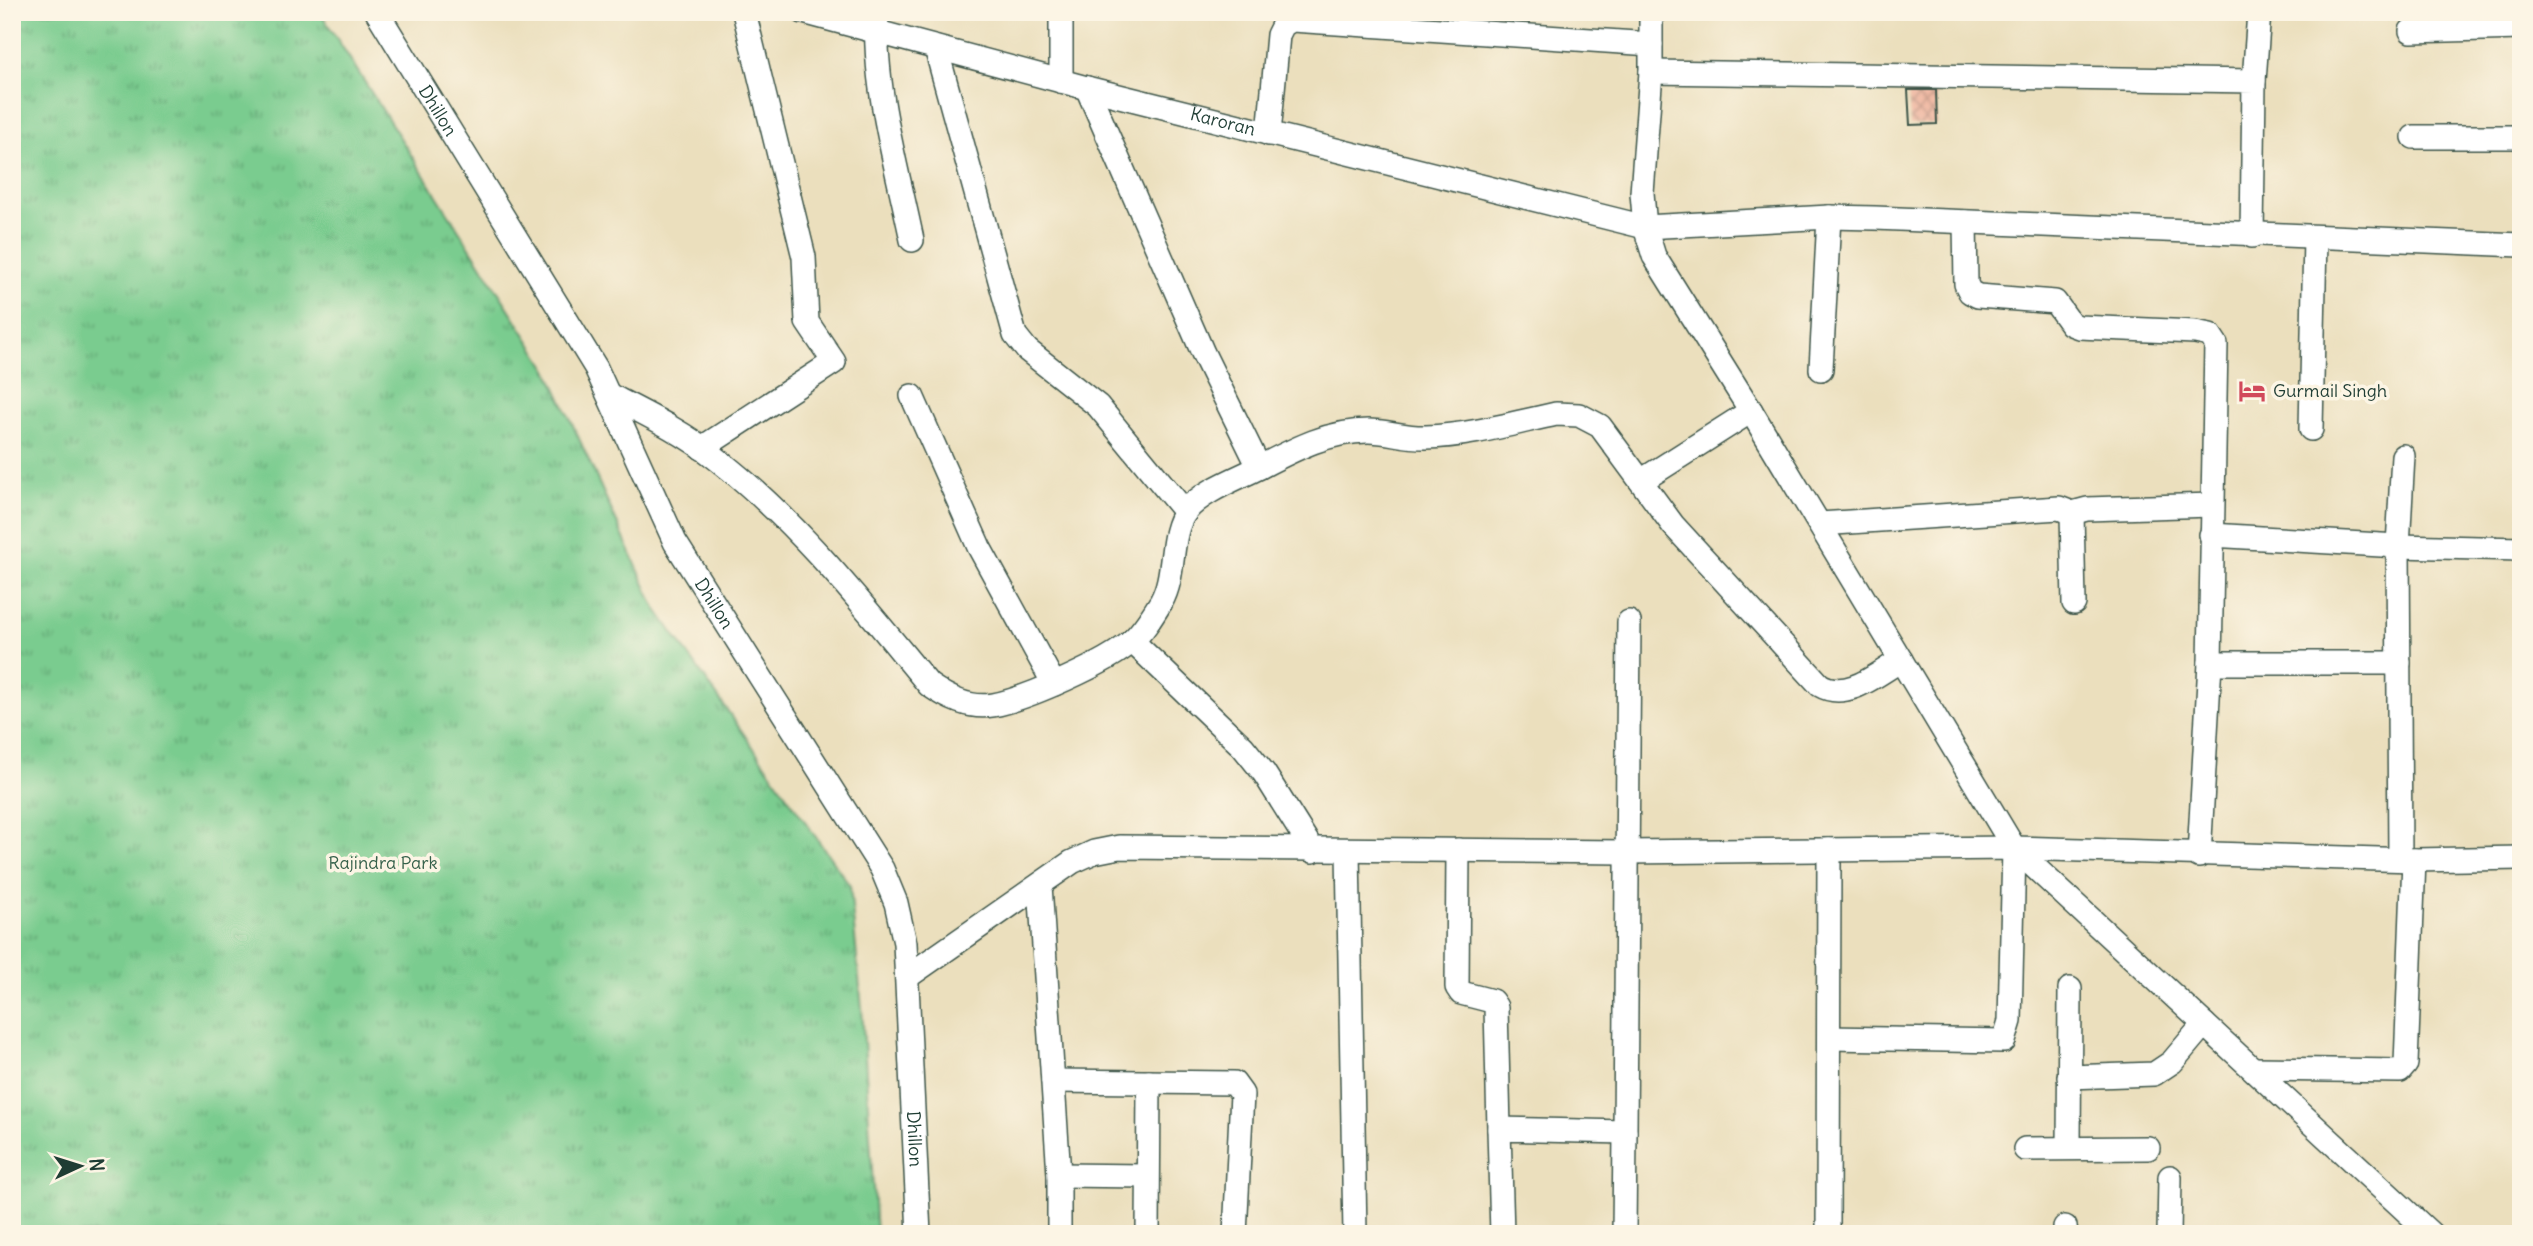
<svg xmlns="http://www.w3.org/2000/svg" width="2533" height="1246" viewBox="0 0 2533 1246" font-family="Delius,sans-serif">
  <defs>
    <pattern id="grass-tufts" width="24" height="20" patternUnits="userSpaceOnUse" patternTransform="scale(1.75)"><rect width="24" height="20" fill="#7acc8f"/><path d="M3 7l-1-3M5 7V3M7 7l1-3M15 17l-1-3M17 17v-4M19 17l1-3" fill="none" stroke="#63a776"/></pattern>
    <pattern id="building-cross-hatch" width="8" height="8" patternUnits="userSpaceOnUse" patternTransform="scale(1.75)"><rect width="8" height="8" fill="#efb49e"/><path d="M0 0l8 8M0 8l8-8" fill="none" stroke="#c19482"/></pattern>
  </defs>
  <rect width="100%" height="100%" fill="#fcf5e5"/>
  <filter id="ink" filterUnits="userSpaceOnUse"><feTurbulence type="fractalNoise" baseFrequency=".0143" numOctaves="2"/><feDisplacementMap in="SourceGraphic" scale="14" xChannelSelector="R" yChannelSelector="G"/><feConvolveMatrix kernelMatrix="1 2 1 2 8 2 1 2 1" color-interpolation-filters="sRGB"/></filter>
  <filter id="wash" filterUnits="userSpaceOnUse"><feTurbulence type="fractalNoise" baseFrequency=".00686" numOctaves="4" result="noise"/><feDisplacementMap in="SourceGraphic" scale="28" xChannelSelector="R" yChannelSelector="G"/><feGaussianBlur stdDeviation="1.57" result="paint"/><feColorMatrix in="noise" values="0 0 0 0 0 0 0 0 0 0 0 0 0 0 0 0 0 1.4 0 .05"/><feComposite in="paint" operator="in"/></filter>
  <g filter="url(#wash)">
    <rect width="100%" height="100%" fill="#ebdfbd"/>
    <!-- grass -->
    <path fill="url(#grass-tufts)" stroke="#4c8462" stroke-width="2" d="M 12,12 L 320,12 L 548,370 L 655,607 L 850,886 L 862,1009 L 876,1234 L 12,1234 Z"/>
    <g id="blocks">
      <!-- building -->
      <path fill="url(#building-cross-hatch)" d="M 1908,90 L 1936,90 L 1937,124 L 1910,125 Z"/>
    </g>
  </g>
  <g filter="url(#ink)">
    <use href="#blocks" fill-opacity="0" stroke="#3e5549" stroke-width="2"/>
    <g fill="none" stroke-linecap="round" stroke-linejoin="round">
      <defs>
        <g id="minor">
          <path id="s1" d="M 377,12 L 596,368 L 675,542 L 882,869 L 896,903 L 905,943 L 919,1234"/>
          <path id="s2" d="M 803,12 L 1087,88 L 1645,227 L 1829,217 L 1875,218 L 2521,245"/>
          <path d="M 877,12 C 873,88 897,167 912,240"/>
          <path d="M 1651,12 L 1651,72 L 1642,193 L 1645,227 L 1654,256 L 1751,411 L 2014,848 L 2431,1234"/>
          <path d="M 2411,31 L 2521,28"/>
          <path d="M 936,48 L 1015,335 L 1027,350 L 1098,406 L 1185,512"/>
          <path d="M 1651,72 L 2254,81 L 2252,236"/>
          <path d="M 1061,81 L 1061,12"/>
          <path d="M 2254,81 L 2259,12"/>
          <path d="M 1087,88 L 1203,353 L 1259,467"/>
          <path d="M 1269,134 L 1278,35 L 1283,25 L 1292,20 L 1651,44"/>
          <path d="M 2414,137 L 2521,137"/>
          <path d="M 1965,222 L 1966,284 L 1970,292 L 1978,296 L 2055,302 L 2071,324 L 2079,327 L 2195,332 L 2210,335 L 2216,344 L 2210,663 L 2199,856"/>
          <path d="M 1821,369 L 1829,217"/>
          <path d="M 611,396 C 648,415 685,433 717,459 C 799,523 863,605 929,685 C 948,698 969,709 993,705 C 1026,699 1108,663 1132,641 C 1144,630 1153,615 1161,602 C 1177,574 1168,534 1186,511 C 1201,492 1236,479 1258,468 C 1293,450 1328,431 1368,431 C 1387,431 1407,438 1426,437 C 1469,436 1514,423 1556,414 L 1579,415 L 1600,426 L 1673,525 L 1820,685 C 1847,701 1877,674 1901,660"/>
          <path d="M 912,396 L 979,547 L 1054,684"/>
          <path d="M 2311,429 L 2315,238"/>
          <path d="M 702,448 L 834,362 L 807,322 L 804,257 L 744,12"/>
          <path d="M 1641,481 L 1751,411"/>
          <path d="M 2072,513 L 2074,603"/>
          <path d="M 1820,524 L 2059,508 L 2072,513 L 2087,509 L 2212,505"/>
          <path d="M 2211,535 L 2398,546 L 2521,549"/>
          <path d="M 1132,641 L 1243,747 L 1264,773 L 1313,851"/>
          <path d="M 2210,663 L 2399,663"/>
          <path d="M 1458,850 L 1457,987 L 1461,993 L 1492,1001 L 1496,1007 L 1499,1129"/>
          <path d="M 1348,851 L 1355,1234"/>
          <path d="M 2400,859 L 2398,546 L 2403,456"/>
          <path d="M 1040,885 L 1059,1175 L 1059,1234"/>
          <path d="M 907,977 L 1072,862 L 1094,852 L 1119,847 L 1626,852 L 2014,848 L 2414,860 L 2521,858"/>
          <path d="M 1829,1038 L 2004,1041 L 2010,1021 L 2014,848"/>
          <path d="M 2254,1069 L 2400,1071 L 2406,1064 L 2414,860"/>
          <path d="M 2069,1077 L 2154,1074 L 2172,1062 L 2204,1024"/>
          <path d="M 1053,1081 L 1234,1083 L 1242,1094 L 1235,1234"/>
          <path d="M 2069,1148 L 2070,989"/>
          <path d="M 2025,1149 L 2148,1148"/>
          <path d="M 1059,1175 L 1147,1176"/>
          <path d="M 2065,1227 L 2066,1234"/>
          <path d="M 1148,1234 L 1149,1082"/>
          <path d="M 1502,1234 L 1499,1129 L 1625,1132 L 1629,622"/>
          <path d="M 1624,1234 L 1625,1132"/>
          <path d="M 1828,1234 L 1829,850"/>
          <path d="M 2169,1234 L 2170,1177"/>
        </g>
      </defs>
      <!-- minor casing -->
      <use href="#minor" stroke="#3e5549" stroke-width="26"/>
      <!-- minor -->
      <use href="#minor" stroke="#fff" stroke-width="23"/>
    </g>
  </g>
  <!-- icons -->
  <defs>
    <symbol id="hotel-bare" viewBox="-9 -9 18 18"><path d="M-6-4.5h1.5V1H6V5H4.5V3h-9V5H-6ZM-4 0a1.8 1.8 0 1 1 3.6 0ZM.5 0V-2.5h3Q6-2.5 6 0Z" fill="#d1495b" stroke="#fcf5e5" stroke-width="2.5" paint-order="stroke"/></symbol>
  </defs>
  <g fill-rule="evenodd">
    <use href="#hotel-bare" x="2233" y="372" width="38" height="38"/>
  </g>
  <g text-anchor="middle" stroke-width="7" stroke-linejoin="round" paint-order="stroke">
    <!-- street labels -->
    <g font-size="18" fill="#1f3d34" stroke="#fcf5e5">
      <text dy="6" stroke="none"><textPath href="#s1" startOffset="116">Dhillon</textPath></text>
      <text dy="6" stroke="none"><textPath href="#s2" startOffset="434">Karoran</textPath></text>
      <text dy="6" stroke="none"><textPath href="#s1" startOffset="682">Dhillon</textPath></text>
      <text dy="6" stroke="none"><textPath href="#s1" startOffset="1270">Dhillon</textPath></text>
    </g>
    <!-- poi labels -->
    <g font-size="18" fill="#1f3d34" stroke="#fcf5e5" text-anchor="start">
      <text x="2273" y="397">Gurmail Singh</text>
    </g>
    <!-- park labels -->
    <g font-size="18" fill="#36614b" stroke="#fcf5e5">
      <text x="383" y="869">Rajindra Park</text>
    </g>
  </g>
  <!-- margin -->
  <rect width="2533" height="1246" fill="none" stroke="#fcf5e5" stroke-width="42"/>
  <!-- north arrow -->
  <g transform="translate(80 1166) rotate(86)" stroke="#fcf5e5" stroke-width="5" paint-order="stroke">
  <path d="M0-5L12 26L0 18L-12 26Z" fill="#1f3d34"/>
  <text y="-10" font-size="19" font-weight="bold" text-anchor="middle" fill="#1f3d34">N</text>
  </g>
</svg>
